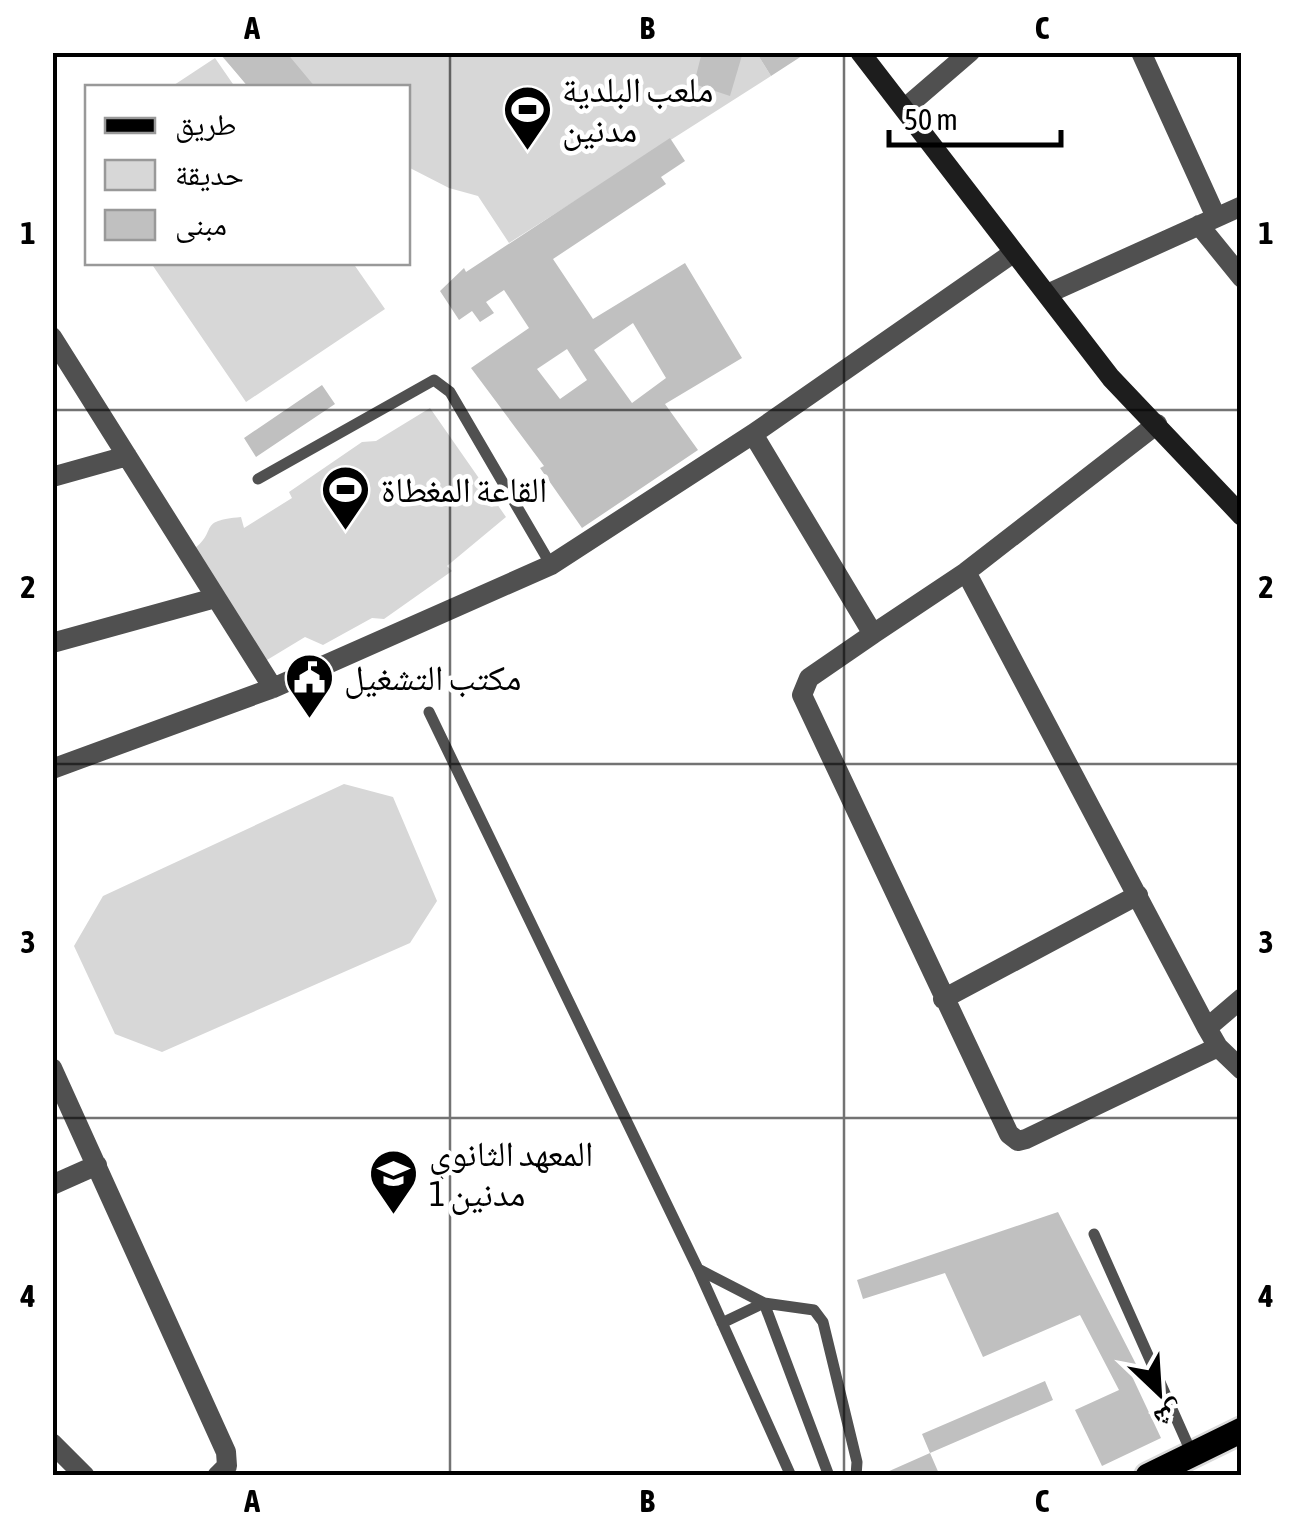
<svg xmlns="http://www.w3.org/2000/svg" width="1294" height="1528" viewBox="0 0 1294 1528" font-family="'Asap Condensed','Noto Naskh Arabic',sans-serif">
  <rect width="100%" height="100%" fill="#fff"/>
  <!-- green -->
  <path fill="#d7d7d7" d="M 756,52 L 771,76 L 509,243 L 478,196 L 449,188 L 408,167 L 408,88 L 249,87 L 219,53 Z
    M 215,58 L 235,87 L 171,87 Z
    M 151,263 L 353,263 L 385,309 L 246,402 Z
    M 430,408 L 506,517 L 447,566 L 452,571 L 384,619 L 372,618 L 323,645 L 305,637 L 262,663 L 194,549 C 219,530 196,521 241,517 L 244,528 L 292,498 L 289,492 L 362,442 L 376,441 Z
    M 344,784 L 393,797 L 437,901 L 410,943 L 162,1052 L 115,1034 L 74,946 L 103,896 Z"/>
  <!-- building -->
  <path fill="#c0c0c0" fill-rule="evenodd" d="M 219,52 L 286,52 L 316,88 L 249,88 Z
    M 702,52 L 743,52 L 730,96 L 694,84 Z
    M 756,52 L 808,52 L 771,76 Z
    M 670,138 L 685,161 L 661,177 L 666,184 L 553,259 L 593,319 L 685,263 L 742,358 L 665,404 L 698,450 L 582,528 L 540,468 L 544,466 L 471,368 L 529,328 L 504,290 L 486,302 L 494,313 L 480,322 L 472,311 L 459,320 L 440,291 L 464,268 L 466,272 ZM 633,323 L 666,378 L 632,403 L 594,350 ZM 567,349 L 587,380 L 560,399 L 537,369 Z
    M 322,385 L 335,404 L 256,457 L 244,438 Z
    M 1058,1212 L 1138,1368 L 1130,1372 L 1161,1438 L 1102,1466 L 1075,1410 L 1119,1390 L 1080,1315 L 983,1357 L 945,1273 L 863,1299 L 857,1280 Z
    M 1045,1381 L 1053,1400 L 930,1453 L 940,1476 L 878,1476 L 930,1453 L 922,1434 Z"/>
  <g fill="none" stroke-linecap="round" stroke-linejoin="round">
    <defs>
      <path id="primary" d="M 1148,1476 L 1242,1430"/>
    </defs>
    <!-- primary casing -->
    <use href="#primary" stroke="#dbdbdb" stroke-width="30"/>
    <!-- lane -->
    <path stroke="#505050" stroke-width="11" d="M 258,479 L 434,380 L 450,392 L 551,565
      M 429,712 L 698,1269 L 791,1476
      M 1094,1234 L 1192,1454
      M 698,1269 L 764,1303 L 814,1310 L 823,1322 L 857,1462 L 856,1476
      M 764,1303 L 829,1476
      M 722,1323 L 764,1303"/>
    <!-- street -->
    <path stroke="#505050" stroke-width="20" d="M 1141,52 L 1216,217
      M 905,108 L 970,52
      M 1199,225 L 1242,278
      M 1047,294 L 1242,206
      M 52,337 L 273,688
      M 1157,424 L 966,572 L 1207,1028 L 1218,1047 L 1242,1070
      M 753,434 L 873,634 L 966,572
      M 52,477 L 127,456
      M 873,634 L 809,678 L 802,695 L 1009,1134 L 1018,1141 L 1026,1139 L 1218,1047
      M 52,643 L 215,598
      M 52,769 L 273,688 L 551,565 L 753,434 L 1013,253
      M 943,999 L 1138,895
      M 1207,1028 L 1242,998
      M 52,1068 L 226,1452 L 227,1466 L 217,1476
      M 52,1185 L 97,1165
      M 52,1443 L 85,1476"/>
    <!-- secondary -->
    <path stroke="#1d1d1d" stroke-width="20" d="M 860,52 L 1111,378 L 1242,516"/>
    <!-- primary -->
    <use href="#primary" stroke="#000" stroke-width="25"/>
  </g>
  <!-- grid -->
  <path fill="none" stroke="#000" stroke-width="2.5" stroke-opacity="0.55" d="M 450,52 L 450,1476M 844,52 L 844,1476M 52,410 L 1242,410M 52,764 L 1242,764M 52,1118 L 1242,1118"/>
  <!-- icons -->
  <defs>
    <symbol id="stadium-pin" viewBox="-11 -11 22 30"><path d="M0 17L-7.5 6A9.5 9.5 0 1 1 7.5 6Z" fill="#000" stroke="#fff"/><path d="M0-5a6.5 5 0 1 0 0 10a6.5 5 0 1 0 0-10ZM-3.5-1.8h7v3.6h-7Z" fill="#fff"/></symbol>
    <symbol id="civic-pin" viewBox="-11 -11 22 30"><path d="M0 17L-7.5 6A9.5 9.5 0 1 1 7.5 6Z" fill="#000" stroke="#fff"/><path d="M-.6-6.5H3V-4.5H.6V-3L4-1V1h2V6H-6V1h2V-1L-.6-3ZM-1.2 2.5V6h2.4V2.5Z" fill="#fff"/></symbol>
    <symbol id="school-pin" viewBox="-11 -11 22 30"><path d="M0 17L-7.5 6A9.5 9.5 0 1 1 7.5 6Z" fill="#000" stroke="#fff"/><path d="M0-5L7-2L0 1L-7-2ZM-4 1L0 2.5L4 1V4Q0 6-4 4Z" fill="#fff"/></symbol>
  </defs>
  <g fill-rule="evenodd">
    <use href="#stadium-pin" x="500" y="82" width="55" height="75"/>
    <use href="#stadium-pin" x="318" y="462" width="55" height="75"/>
    <use href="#civic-pin" x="282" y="650" width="55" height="75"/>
    <use href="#school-pin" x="366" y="1146" width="55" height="75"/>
  </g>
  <g text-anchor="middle" stroke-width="9" stroke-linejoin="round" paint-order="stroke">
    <!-- poi labels -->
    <g font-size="35" fill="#000" stroke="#fff" text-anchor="start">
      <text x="562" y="102">ملعب البلدية<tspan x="562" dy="40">مدنين</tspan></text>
      <text x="381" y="502">القاعة المغطاة</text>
      <text x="344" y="690">مكتب التشغيل</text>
      <text x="429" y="1166">المعهد الثانوي<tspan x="429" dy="40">مدنين 1</tspan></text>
    </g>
  </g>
  <!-- border -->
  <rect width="1294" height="1528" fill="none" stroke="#ffffff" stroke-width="110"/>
  <!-- legend -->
  <rect x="85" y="85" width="325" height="180" fill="#ffffff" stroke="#999999" stroke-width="2.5"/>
  <rect x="105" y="118" width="50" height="15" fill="#000000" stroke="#999999" stroke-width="2.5"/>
  <text x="175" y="135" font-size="30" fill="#000000">طريق</text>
  <rect x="105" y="160" width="50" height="30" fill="#d7d7d7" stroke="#999999" stroke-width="2.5"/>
  <text x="175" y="185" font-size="30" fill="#000000">حديقة</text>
  <rect x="105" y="210" width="50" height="30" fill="#c0c0c0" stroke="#999999" stroke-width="2.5"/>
  <text x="175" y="235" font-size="30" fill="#000000">مبنى</text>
  <!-- north arrow -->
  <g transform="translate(1159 1393) rotate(155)" stroke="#ffffff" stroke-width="8" paint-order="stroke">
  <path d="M0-8L18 38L0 25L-18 38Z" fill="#000000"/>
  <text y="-15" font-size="28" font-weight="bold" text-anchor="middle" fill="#000000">ش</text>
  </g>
  <!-- scale -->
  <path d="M889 130v15h172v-15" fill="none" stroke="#000000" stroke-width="5"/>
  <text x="904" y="130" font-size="30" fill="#000000" stroke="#ffffff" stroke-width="8" paint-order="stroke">50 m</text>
  <rect x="55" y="55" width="1184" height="1418" fill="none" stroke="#000" stroke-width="4"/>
  <g font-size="32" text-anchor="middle" font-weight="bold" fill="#000">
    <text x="252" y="39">A</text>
    <text x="647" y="39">B</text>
    <text x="1042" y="39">C</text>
    <text x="28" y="244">1</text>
    <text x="1266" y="244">1</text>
    <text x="28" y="598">2</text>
    <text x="1266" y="598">2</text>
    <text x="28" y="953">3</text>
    <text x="1266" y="953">3</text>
    <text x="28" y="1307">4</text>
    <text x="1266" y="1307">4</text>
    <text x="252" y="1512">A</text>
    <text x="647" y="1512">B</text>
    <text x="1042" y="1512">C</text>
  </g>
</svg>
